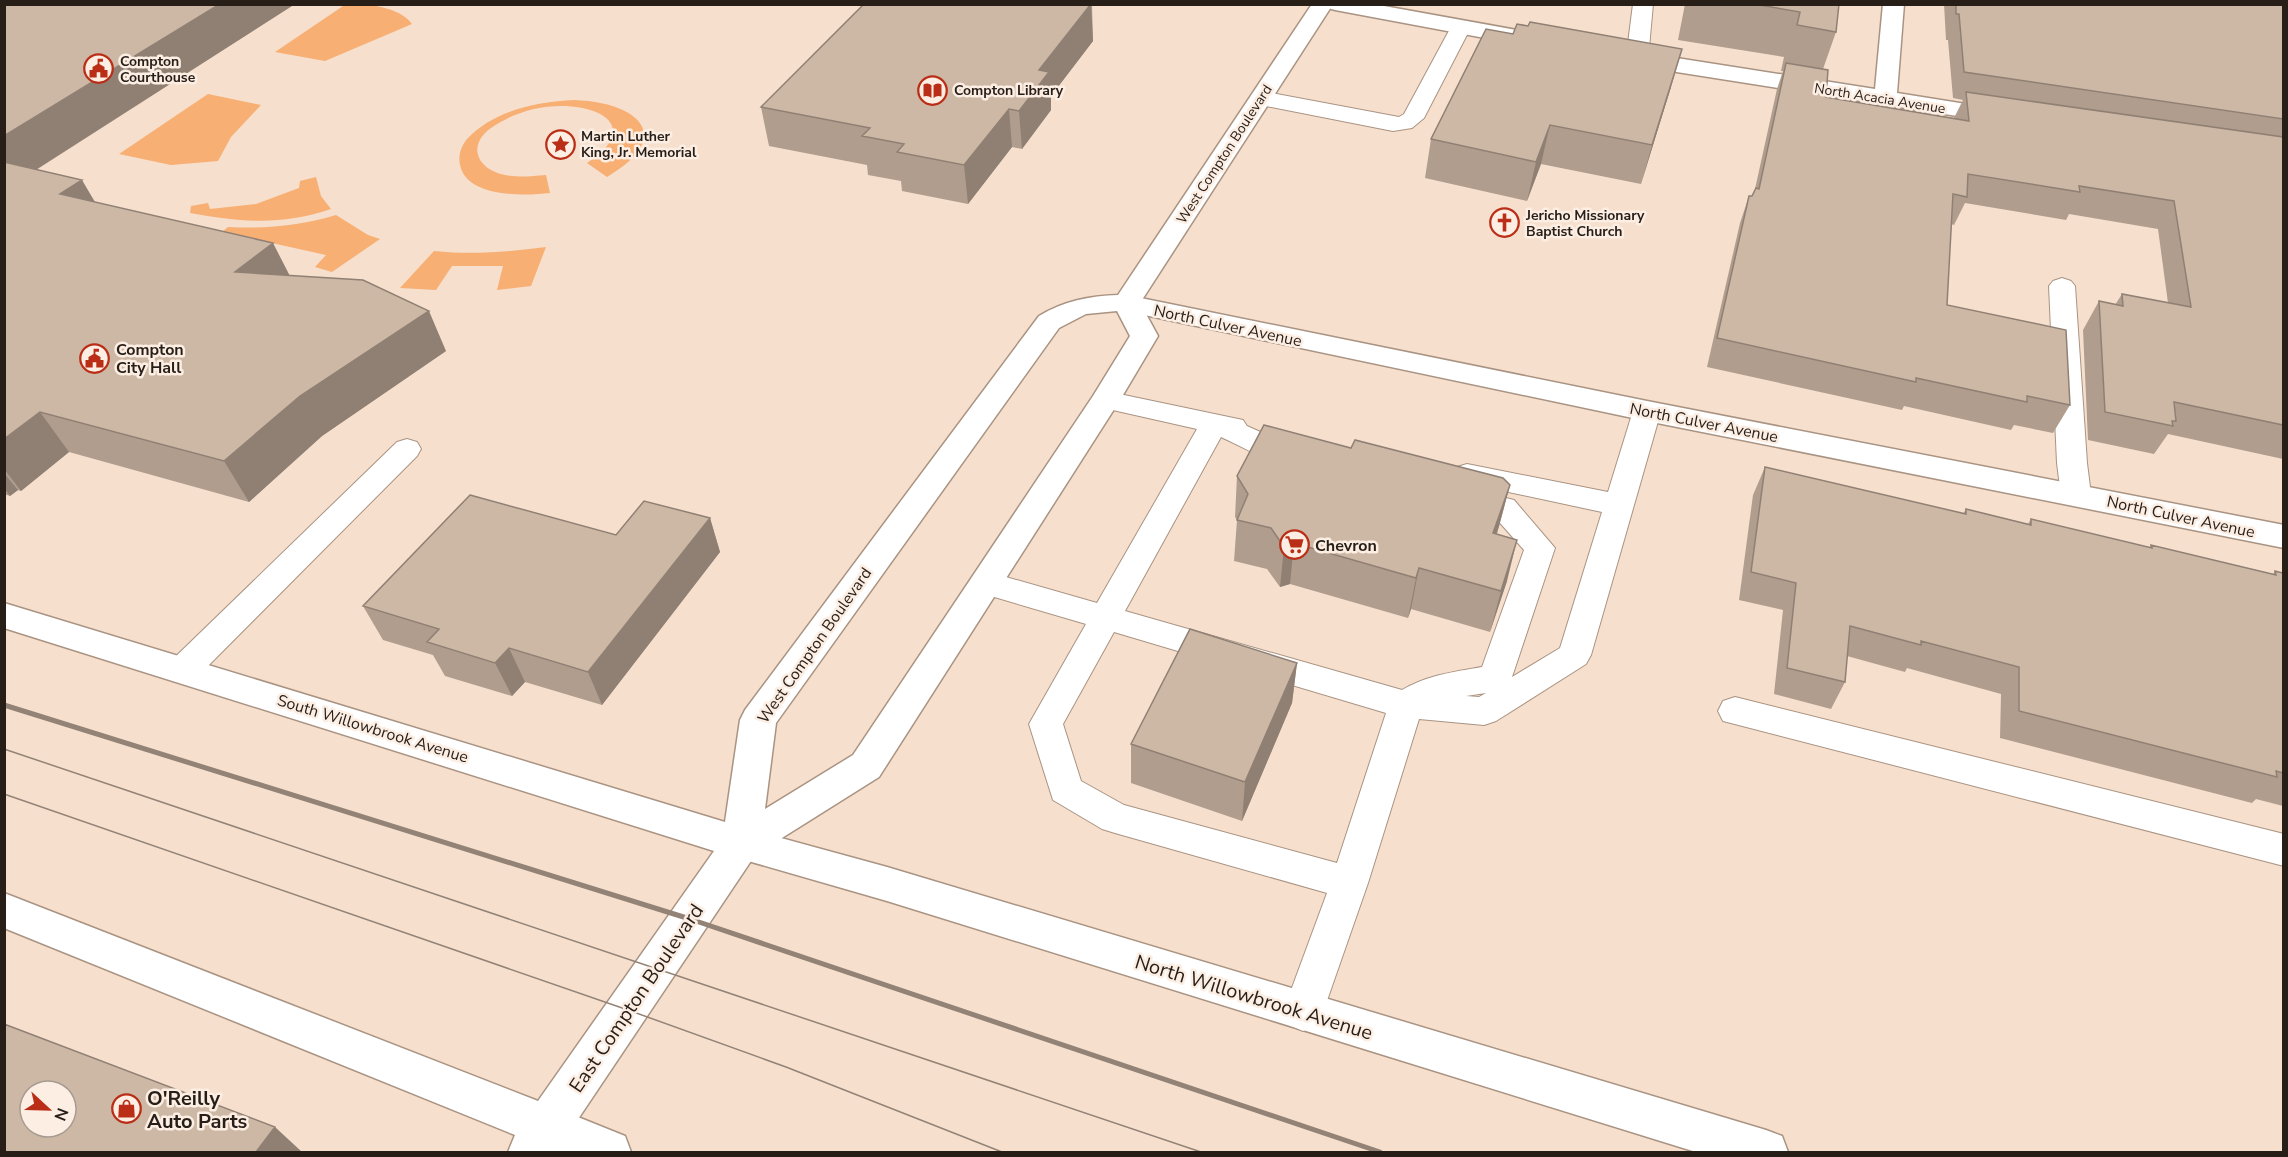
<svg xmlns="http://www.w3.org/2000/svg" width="2288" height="1157" viewBox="0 0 2288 1157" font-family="'Nunito Sans',sans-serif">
  <rect width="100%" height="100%" fill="#f6dfcd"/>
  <!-- green -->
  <path fill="#f7af73" d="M 346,4 C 367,4 399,6 412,24 L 325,61 L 275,52 Z
    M 208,94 L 261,105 L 231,137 L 218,161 L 171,165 L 119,154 Z
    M 574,100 C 636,102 678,135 607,177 L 587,163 C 638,130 606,106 561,106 C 536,106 511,114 491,128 C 466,146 478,170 505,175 C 519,178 532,176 546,175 L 550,193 C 525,196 467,198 460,165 C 458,156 461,146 467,139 C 494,110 537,102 574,100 Z
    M 316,177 L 321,196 L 331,209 C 280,226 241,222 190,213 L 191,206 L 208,203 L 210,209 L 256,204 L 299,188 L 300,181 Z
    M 336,215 L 368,235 L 380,239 L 332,272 L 315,267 L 326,255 L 222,232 L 228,227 C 266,229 299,226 336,215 Z
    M 546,247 L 531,286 L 497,290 L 503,266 L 452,266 L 436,290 L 400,288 L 434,251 C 472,255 509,252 546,247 Z"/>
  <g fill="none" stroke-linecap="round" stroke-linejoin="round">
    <defs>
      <path id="lane" d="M 1633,4 L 1653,4 L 1648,59 L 1644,63 L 1637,65 L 1630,63 L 1626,59 Z
        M 1461,21 L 1468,23 L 1471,27 L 1424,118 L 1412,128 L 1393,131 L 1261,105 L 1253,103 L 1250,98 L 1253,93 L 1261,91 L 1399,117 L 1404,114 L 1451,27 L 1454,23 Z
        M 2062,278 L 2071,281 L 2075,286 L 2087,463 L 2091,495 L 2087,502 L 2076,505 L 2065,502 L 2061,495 L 2057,463 L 2049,286 L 2053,281 Z
        M 1105,391 L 1243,420 L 1247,426 L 1285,443 L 1305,448 L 1310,455 L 1305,462 C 1278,470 1246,448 1221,437 L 1125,611 L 1402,690 C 1428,675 1453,672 1482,667 L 1524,550 L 1493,515 L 1452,504 L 1448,497 L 1452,490 L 1463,487 L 1514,500 L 1555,548 L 1512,677 L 1560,648 L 1602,512 L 1457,481 L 1452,474 L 1457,467 L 1467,464 L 1608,492 L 1633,411 L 1637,404 L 1647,402 L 1657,404 L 1661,411 L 1591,655 L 1586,664 L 1496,721 L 1484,725 L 1419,719 L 1368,883 L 1323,1012 L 1317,1025 L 1303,1031 L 1289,1025 L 1283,1012 L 1327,893 L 1115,833 L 1102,829 L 1053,800 L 1029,724 L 1086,624 L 974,591 L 969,583 L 974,575 L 985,571 L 1097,603 L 1197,429 L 1095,406 L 1091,400 L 1095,394 ZM 1114,632 L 1386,713 L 1337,863 L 1124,805 L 1081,781 L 1063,724 ZM 1486,693 L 1479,697 L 1466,696 Z
        M 407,439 L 417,442 L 421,449 L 417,456 L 195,679 L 183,683 L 171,679 L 166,670 L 171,661 L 397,442 Z
        M 1735,697 L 2284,834 L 2284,866 L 1723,721 L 1718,711 L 1723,701 Z"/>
      <path id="street" d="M 1325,4 L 1373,4 L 1528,32 L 1536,34 L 1539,39 L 1536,44 L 1528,46 L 1335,10 L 1328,8 Z
        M 1883,4 L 1904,4 L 1897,93 L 2010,111 L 2014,116 L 2010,121 L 2002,123 L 1632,65 L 1624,63 L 1621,58 L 1624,53 L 1632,51 L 1875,89 Z
        M 1126,295 L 1647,401 L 2284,525 L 2284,548 L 1647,421 L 1116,309 L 1112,303 L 1116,297 Z
        M 741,827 L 887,867 L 1766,1130 L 1782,1136 L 1788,1152 L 1696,1152 L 887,901 L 741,859 L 727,855 L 722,843 L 727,831 Z
        M 548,1105 L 625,1136 L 631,1152 L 556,1152 L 532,1142 L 526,1127 L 532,1112 Z"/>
      <path id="secondary" d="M 1312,4 L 1333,4 L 1140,303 L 1158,336 L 1120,400 L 879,777 L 755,855 L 556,1152 L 508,1152 L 515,1135 L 4,928 L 4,893 L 538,1101 L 714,851 L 4,628 L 4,603 L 725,822 L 740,720 L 745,710 L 1039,316 C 1064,301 1089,296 1118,295 ZM 1117,311 L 1130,336 L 1093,396 L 853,755 L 765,809 L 776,723 L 1059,328 L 1086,314 Z"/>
    </defs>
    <!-- lane casing -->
    <use href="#lane" stroke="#a99382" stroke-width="2"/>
    <!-- street casing -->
    <use href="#street" stroke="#a99382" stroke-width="3"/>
    <!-- secondary casing -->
    <use href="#secondary" stroke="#a99382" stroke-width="3"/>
    <!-- lane -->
    <use href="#lane" fill="#fff" fill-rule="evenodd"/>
    <!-- street -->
    <use href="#street" fill="#fff" fill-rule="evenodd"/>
    <!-- secondary -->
    <use href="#secondary" fill="#fff" fill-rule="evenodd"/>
    <!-- tram -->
    <path stroke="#938376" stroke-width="1.5" d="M 4,749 L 1201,1152
      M 4,794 L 628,1010 L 786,1067 L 1002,1152"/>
    <!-- rail -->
    <path stroke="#938376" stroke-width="5" d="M 4,705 L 690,919 L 1380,1152"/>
  </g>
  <!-- wall -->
  <path fill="#b09d8e" d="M 4,4 L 295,4 L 36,170 L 95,202 L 289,276 L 446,351 L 322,436 L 249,502 L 69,452 L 21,491 L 18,490 L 10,496 L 4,494 Z
    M 864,4 L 1092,4 L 1093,41 L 1051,96 L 1051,110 L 1022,149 L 1012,147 L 968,204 L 902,191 L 901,181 L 868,175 L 867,165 L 769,146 L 761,107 Z
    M 1685,4 L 1839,4 L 1836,32 L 1823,69 L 1826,97 L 1954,118 L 1963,100 L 1953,98 L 1948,40 L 1946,40 L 1944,4 L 2283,4 L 2283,459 L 2168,434 L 2154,454 L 2088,440 L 2083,330 L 2099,301 L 2115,305 L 2122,294 L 2168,303 L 2158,229 L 2069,214 L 2066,220 L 1965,203 L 1954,225 L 1951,224 L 1947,305 L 2070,405 L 2053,433 L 2014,425 L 2011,430 L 1904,406 L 1902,410 L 1707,367 L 1740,223 L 1749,196 L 1752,196 L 1755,189 L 1777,89 L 1783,71 L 1781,71 L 1784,57 L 1678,40 Z
    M 1671,87 L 1641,184 L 1541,164 L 1527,201 L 1425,178 L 1431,139 Z
    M 1351,448 L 1510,485 L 1497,534 L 1507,581 L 1490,632 L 1411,609 L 1408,618 L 1290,584 L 1280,587 L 1267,569 L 1234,561 L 1237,520 L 1235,517 L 1237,476 Z
    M 1765,467 L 1963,514 L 1966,509 L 2028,524 L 2031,519 L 2149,548 L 2151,545 L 2273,574 L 2275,571 L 2283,573 L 2283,806 L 2256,799 L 2252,803 L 2000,738 L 2001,694 L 1907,668 L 1905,672 L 1847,656 L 1845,682 L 1831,709 L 1774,694 L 1783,610 L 1739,600 L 1753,495 Z
    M 710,518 L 720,552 L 602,705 L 525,682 L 512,696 L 445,676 L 433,655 L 383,640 L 363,606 L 616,535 Z
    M 1297,663 L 1292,703 L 1242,821 L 1131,783 L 1131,744 Z"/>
  <!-- shaded-wall -->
  <path fill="#908074" d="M 220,4 L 295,4 L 4,190 L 4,136 Z
    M 1091,4 L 1093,41 L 1051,96 L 1051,110 L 1022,149 L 1019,111 L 1039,70 Z
    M 1682,49 L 1671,87 L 1641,184 L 1652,145 Z
    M 1009,109 L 1012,147 L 968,204 L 964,165 Z
    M 1550,125 L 1541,164 L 1527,201 L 1536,162 Z
    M 82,180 L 105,219 L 60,194 Z
    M 273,243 L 293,282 L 235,272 Z
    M 429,311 L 446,351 L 322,436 L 249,502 L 224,461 L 300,396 Z
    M 40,412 L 69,452 L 21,491 L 4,469 L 4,439 Z
    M 4,473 L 18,490 L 10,496 L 4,488 Z
    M 1510,485 L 1499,526 L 1483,574 L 1493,533 Z
    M 710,518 L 720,552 L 602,705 L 588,672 Z
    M 1517,540 L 1507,581 L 1490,632 L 1501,591 Z
    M 1294,543 L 1290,584 L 1280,587 L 1284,547 Z
    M 1419,568 L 1411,609 L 1408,618 L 1416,578 Z
    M 509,648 L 525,682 L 512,696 L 495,663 Z
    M 1297,663 L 1292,703 L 1242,821 L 1245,782 Z
    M 275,1127 L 302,1152 L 256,1152 Z"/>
  <!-- building -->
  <path fill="#cdb7a5" stroke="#908074" stroke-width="1.5" fill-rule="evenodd" d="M 4,4 L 220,4 L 4,136 Z
    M 864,4 L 1091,4 L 1039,70 L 1049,72 L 1019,111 L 1009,109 L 964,165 L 897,152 L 904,144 L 862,136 L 870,128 L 761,107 Z
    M 1754,4 L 1839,4 L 1836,32 L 1797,25 L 1800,12 Z
    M 1956,4 L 2283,4 L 2283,119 L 1964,72 L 1959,14 L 1956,14 Z
    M 1530,22 L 1682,49 L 1652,145 L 1550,125 L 1536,162 L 1431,139 L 1486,29 L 1513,34 L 1517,24 L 1528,26 Z
    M 1786,63 L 1828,70 L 1826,97 L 1969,121 L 1966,92 L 2283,137 L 2283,425 L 2174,402 L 2176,421 L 2172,421 L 2173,426 L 2105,412 L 2099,301 L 2123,306 L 2122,294 L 2191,307 L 2174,201 L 2079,186 L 2080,192 L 1968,174 L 1967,197 L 1953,194 L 1947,305 L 2066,330 L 2070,405 L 2027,396 L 2027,402 L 1916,378 L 1916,382 L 1717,338 L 1749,196 L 1752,196 L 1756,188 L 1759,189 Z
    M 4,162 L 82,180 L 60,194 L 273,243 L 235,272 L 363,280 L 429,311 L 300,396 L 224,461 L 40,412 L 4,439 Z
    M 1264,425 L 1351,448 L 1355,440 L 1503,478 L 1510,485 L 1493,533 L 1517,540 L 1501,591 L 1419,568 L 1416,578 L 1294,543 L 1284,547 L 1271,528 L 1237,520 L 1248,494 L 1237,476 Z
    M 1765,467 L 1966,514 L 1966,509 L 2031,525 L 2031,519 L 2152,548 L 2151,545 L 2276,575 L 2275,571 L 2283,573 L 2283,773 L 2276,771 L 2277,777 L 2019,711 L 2019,667 L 1921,641 L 1921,645 L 1850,626 L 1845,682 L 1787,668 L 1796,583 L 1751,572 Z
    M 470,495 L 616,535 L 644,501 L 710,518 L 588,672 L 509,648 L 495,663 L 427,642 L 439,629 L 363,606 Z
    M 1190,629 L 1297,663 L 1245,782 L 1131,744 Z
    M 4,1024 L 275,1127 L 256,1152 L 4,1152 ZM 30,1091 L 66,1091 L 66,1127 L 30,1127 Z"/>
  <!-- icons -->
  <defs>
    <symbol id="civic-ring" viewBox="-11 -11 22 22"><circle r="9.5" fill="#fceee3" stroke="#ba2e17" stroke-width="1.5"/><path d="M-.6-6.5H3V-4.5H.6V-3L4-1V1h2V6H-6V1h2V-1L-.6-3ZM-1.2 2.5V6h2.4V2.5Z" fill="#ba2e17"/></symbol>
    <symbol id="library-ring" viewBox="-11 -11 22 22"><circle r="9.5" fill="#fceee3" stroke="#ba2e17" stroke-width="1.5"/><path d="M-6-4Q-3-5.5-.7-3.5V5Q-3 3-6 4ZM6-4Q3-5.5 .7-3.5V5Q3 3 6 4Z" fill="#ba2e17"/></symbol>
    <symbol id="sight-ring" viewBox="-11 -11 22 22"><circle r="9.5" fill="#fceee3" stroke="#ba2e17" stroke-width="1.5"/><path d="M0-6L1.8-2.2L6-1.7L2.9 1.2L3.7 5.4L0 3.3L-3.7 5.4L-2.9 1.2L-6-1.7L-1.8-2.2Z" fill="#ba2e17"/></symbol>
    <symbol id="church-ring" viewBox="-11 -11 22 22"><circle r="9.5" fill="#fceee3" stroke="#ba2e17" stroke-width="1.5"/><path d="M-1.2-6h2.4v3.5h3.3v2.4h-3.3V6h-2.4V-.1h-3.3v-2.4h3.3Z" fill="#ba2e17"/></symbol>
    <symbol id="supermarket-ring" viewBox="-11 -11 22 22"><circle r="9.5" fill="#fceee3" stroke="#ba2e17" stroke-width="1.5"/><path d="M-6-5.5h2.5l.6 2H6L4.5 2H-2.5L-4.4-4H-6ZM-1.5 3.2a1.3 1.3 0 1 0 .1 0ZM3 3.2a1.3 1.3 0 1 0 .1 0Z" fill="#ba2e17"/></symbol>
    <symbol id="shop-ring" viewBox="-11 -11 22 22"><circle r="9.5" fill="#fceee3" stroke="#ba2e17" stroke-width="1.5"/><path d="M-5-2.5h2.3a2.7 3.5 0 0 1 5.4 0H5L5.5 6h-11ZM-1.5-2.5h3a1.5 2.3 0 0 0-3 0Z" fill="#ba2e17"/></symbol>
  </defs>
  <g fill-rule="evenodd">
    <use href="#civic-ring" x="82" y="52" width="33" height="33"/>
    <use href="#library-ring" x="916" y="74" width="33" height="33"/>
    <use href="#sight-ring" x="544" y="128" width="33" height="33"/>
    <use href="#church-ring" x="1488" y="206" width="33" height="33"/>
    <use href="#civic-ring" x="78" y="342" width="33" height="33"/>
    <use href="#supermarket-ring" x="1278" y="528" width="33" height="33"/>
    <use href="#shop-ring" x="110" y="1092" width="33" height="33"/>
  </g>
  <g text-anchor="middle" stroke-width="5" stroke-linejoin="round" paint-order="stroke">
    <!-- far-poi labels -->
    <g font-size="14" font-weight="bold" fill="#271e18" stroke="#fceee3" text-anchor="start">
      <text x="120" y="66">Compton<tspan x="120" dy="16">Courthouse</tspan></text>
      <text x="954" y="95">Compton Library</text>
      <text x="581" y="141">Martin Luther<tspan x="581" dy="16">King, Jr. Memorial</tspan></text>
      <text x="1526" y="220">Jericho Missionary<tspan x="1526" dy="16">Baptist Church</tspan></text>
    </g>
    <!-- far-street labels -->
    <g font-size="14" fill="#271e18" stroke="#fceee3">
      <text transform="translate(1880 98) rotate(9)" y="5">North Acacia Avenue</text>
      <text transform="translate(1224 154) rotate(-57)" y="5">West Compton Boulevard</text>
    </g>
    <!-- street labels -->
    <g font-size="16" fill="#271e18" stroke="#fceee3">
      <text transform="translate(1228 325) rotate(12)" y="6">North Culver Avenue</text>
      <text transform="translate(1704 422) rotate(11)" y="6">North Culver Avenue</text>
      <text transform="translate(2181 516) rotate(12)" y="6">North Culver Avenue</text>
      <text transform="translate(814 645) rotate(-55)" y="6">West Compton Boulevard</text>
      <text transform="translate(373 728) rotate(17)" y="6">South Willowbrook Avenue</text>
    </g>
    <!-- poi labels -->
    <g font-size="16" font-weight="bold" fill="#271e18" stroke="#fceee3" text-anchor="start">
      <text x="116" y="355">Compton<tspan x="116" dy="18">City Hall</tspan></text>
      <text x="1315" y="551">Chevron</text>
    </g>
    <!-- near-street labels -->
    <g font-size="20" fill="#271e18" stroke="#fceee3">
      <text transform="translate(1254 997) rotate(17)" y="7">North Willowbrook Avenue</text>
      <text transform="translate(636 998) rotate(-56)" y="7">East Compton Boulevard</text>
    </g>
    <!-- near-poi labels -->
    <g font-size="20" font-weight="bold" fill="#271e18" stroke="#fceee3" text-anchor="start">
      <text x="147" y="1105">O'Reilly<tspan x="147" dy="23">Auto Parts</tspan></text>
    </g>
  </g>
  <!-- border -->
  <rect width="2288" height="1157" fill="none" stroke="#271e18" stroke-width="12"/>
  <!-- north arrow -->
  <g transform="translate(48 1109) rotate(112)"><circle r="28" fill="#fceee3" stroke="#a79b92" stroke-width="1.5"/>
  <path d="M0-4.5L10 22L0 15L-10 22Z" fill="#ba2e17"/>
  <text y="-9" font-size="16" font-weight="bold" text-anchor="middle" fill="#271e18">N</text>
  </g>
</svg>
